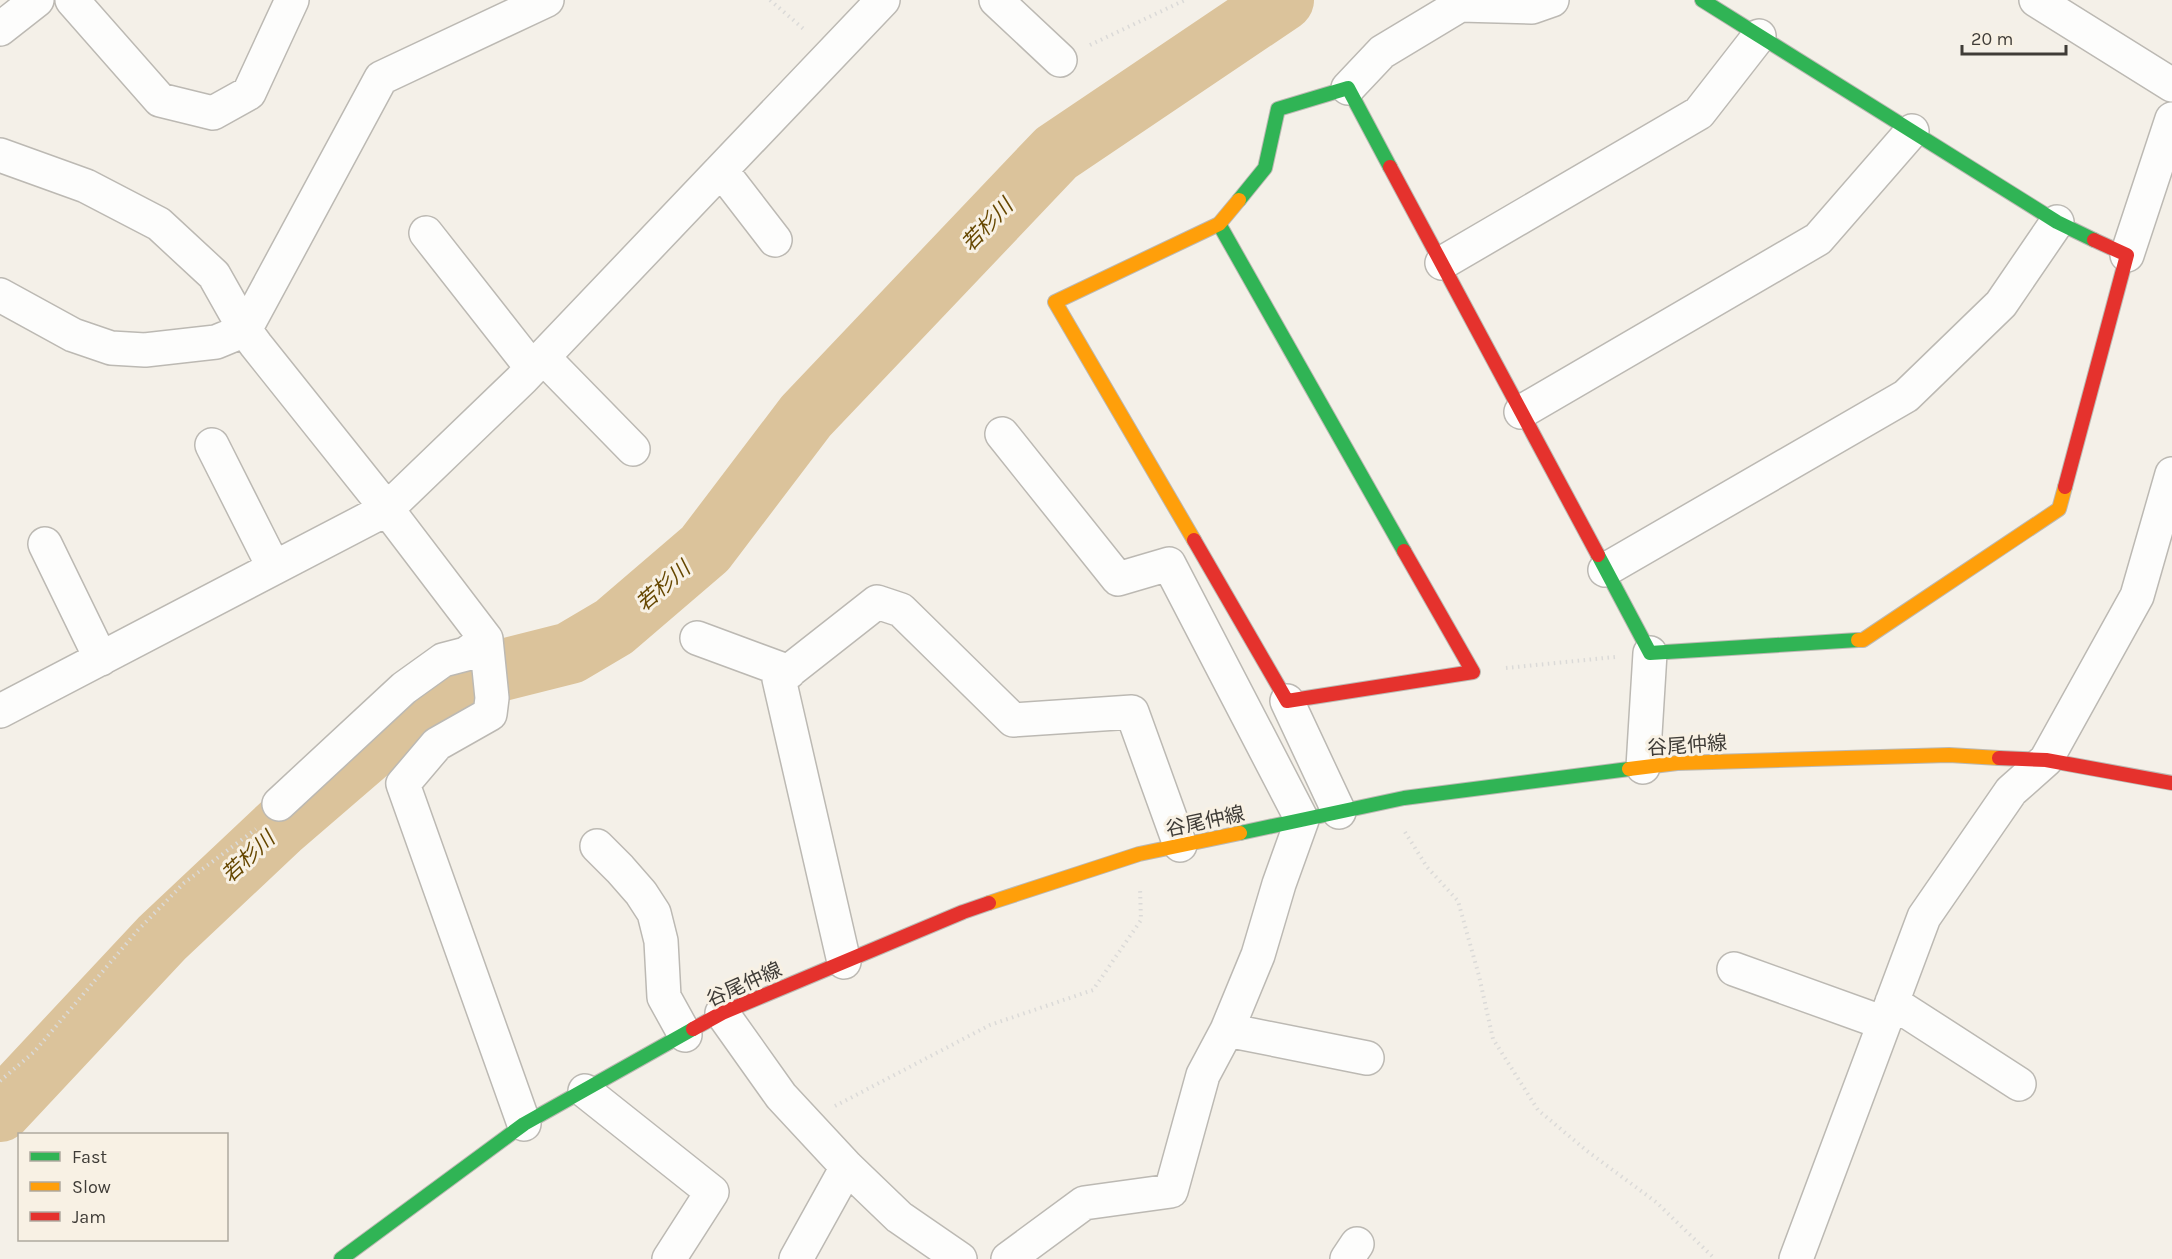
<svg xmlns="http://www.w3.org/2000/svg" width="2172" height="1259" viewBox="0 0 2172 1259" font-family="Karla,'Noto Sans JP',sans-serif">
  <rect width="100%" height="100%" fill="#f4f0e8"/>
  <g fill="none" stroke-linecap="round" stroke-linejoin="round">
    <!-- river -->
    <path stroke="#dbc39b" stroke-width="62" d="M 0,1111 L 162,938 L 281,826 L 375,745 L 467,679 L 570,653 L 614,627 L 705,549 L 806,416 L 1056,153 L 1283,0"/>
    <defs>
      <path id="street" d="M 72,0 L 160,100 L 213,113 L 249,93 L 292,0
        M 996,0 L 1060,60
        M 2036,0 L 2172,85
        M 0,29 L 37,0
        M 1348,88 L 1382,52 L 1460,5 L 1532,7 L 1552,0
        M 0,155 L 86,186 L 159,224 L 214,275 L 245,330 L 256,345 L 387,509 L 486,639 L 492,698 L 490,714 L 437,744 L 403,784 L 524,1124
        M 721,170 L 775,240
        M 426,233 L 532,368
        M 2127,255 L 2172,119
        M 1442,263 L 1699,113 L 1759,36
        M 0,295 L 73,335 L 111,348 L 145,350 L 216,342 L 245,330 L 381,78 L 547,0
        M 543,357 L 633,449
        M 1521,412 L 1818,239 L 1912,131
        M 1002,434 L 1118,579 L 1169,564 L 1302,820 L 1279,884 L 1258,955 L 1227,1030 L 1367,1058
        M 212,445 L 274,568
        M 45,544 L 101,659
        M 1605,570 L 1906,396 L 2001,304 L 2057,222
        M 697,638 L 789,672
        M 1287,701 L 1339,812
        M 0,711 L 387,509 L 522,379 L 883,0
        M 1643,767 L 1650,653
        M 279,804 L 404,688 L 443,660 L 466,654 L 486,639
        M 597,846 L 620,869 L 641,893 L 654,913 L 661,941 L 664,997 L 685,1035
        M 844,962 L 779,679 L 877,602 L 901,610 L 1013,720 L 1132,712 L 1180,845
        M 1734,969 L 1884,1023
        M 1892,1002 L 2019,1084
        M 722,1013 L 781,1096 L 847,1167 L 899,1217 L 960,1259
        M 585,1091 L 712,1192 L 669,1259
        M 796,1259 L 847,1167
        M 1008,1259 L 1084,1203 L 1171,1191 L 1203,1075 L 1227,1030
        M 1347,1259 L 1357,1244
        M 1796,1259 L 1924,917 L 2011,791 L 2046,760 L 2137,596 L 2172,474"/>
      <path id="fast" d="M 1702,0 L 2057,222 L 2094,240
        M 1239,200 L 1265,168 L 1278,109 L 1348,88 L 1390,167
        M 1219,224 L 1404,551
        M 1598,555 L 1650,653 L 1858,640
        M 1240,833 L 1404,798 L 1629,769
        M 341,1259 L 524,1124 L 693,1029"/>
      <path id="slow" d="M 1194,540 L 1055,302 L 1219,224 L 1239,200
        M 1858,640 L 1863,640 L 2059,509 L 2065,487
        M 1629,769 L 1677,763 L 1949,755 L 1999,758
        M 989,903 L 1139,854 L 1240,833"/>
      <path id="jam" d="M 1390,167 L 1598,555
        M 2065,487 L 2127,255 L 2094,240
        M 1194,540 L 1287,701 L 1473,672 L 1404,551
        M 1999,758 L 2046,760 L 2172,783
        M 693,1029 L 722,1013 L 963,912 L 989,903"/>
    </defs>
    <!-- street casing -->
    <use href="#street" stroke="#bcb9b3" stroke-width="36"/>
    <!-- fast casing -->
    <use href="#fast" stroke="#bcb9b3" stroke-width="16"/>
    <!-- slow casing -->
    <use href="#slow" stroke="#bcb9b3" stroke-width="16"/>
    <!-- jam casing -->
    <use href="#jam" stroke="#bcb9b3" stroke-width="16"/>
    <!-- path -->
    <path stroke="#dbdad8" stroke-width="4" stroke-dasharray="1.5 4.5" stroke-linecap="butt" d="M 770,0 L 806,31
      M 1090,45 L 1185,0
      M 1506,668 L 1615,657
      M 1405,832 L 1427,867 L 1458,901 L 1479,976 L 1493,1039 L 1538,1110 L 1587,1151 L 1656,1202 L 1715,1259
      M 0,1081 L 34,1052 L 138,930 L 184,883 L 256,829
      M 835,1106 L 990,1025 L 1093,990 L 1141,920 L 1140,888"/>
    <!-- street -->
    <use href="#street" stroke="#fdfdfc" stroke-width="33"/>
    <!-- fast -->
    <use href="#fast" stroke="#30b455" stroke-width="14"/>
    <!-- slow -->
    <use href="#slow" stroke="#ff9f0a" stroke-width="14"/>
    <!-- jam -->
    <use href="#jam" stroke="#e5322d" stroke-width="14"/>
  </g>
  <g text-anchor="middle" stroke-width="6" stroke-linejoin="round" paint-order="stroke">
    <!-- street labels -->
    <g font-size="20" fill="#3f3c37" stroke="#f8f1e4">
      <text transform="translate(1687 745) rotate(-4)" y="7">谷尾仲線</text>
      <text transform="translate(1205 821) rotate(-12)" y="7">谷尾仲線</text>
      <text transform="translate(744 984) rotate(-24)" y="7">谷尾仲線</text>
    </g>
    <!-- water labels -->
    <g font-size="21" font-style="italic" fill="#664700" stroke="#f8f1e4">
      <text transform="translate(987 225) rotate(-46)" y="7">若杉川</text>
      <text transform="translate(663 586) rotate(-41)" y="7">若杉川</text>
      <text transform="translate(248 857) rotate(-43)" y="7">若杉川</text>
    </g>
  </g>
  <!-- legend -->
  <rect x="18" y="1133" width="210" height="108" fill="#f8f1e4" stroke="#aea99f" stroke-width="1.5"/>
  <rect x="30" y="1152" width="30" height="9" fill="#30b455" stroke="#aea99f" stroke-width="1.5"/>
  <text x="72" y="1163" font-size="18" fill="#3f3c37">Fast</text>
  <rect x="30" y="1182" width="30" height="9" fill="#ff9f0a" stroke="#aea99f" stroke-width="1.5"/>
  <text x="72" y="1193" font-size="18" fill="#3f3c37">Slow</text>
  <rect x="30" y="1212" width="30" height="9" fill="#e5322d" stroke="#aea99f" stroke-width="1.5"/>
  <text x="72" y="1223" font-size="18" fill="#3f3c37">Jam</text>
  <!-- scale -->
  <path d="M1962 45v9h104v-9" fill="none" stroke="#3f3c37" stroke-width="3"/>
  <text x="1971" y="45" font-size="18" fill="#3f3c37" stroke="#f8f1e4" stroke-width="4.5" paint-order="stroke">20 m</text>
</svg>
